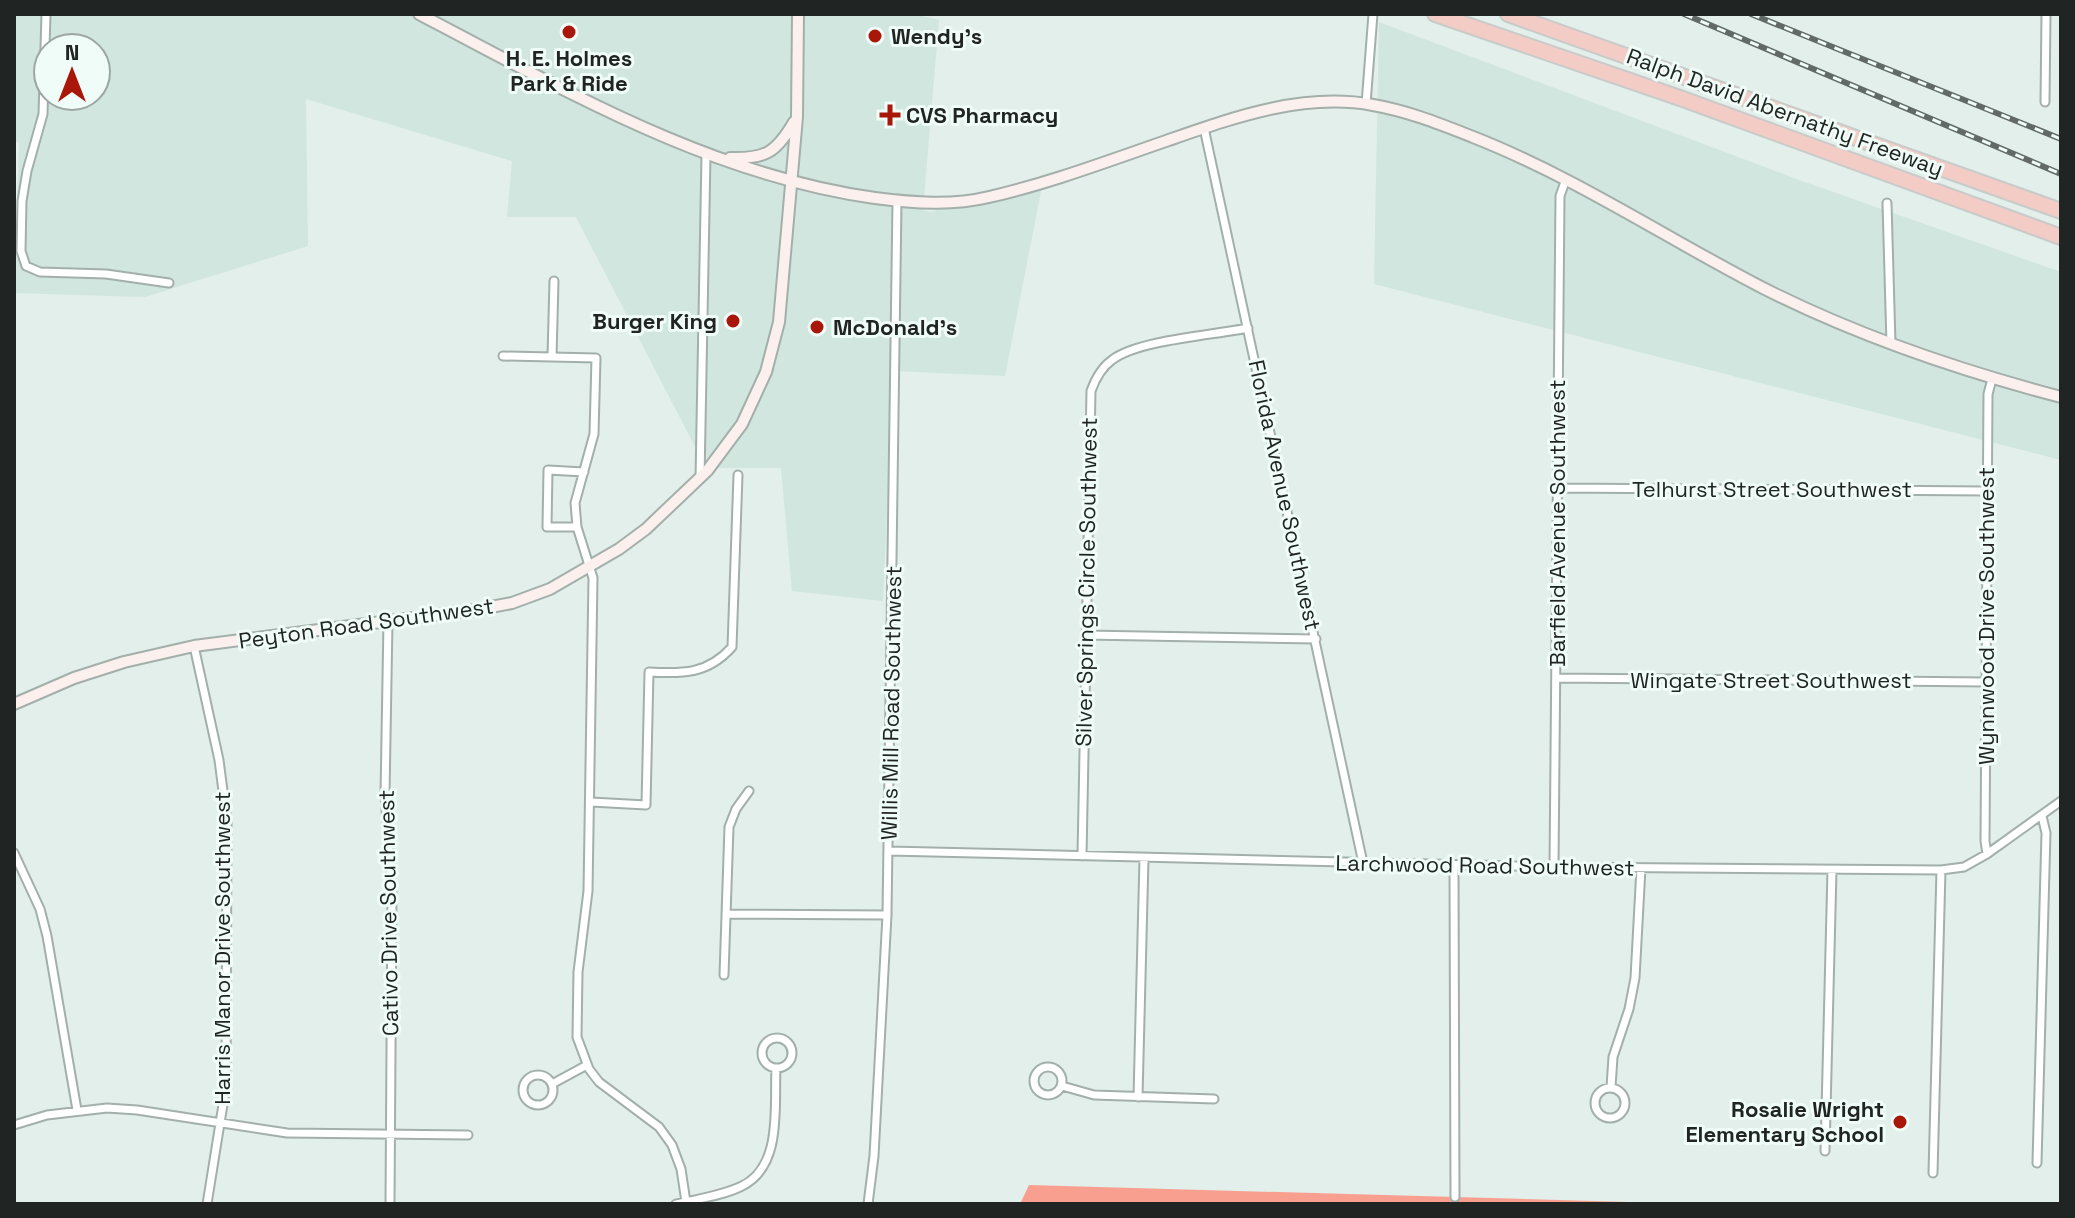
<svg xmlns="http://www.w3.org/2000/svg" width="2075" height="1218" viewBox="0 0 2075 1218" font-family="'Space Grotesk',sans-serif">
  <rect width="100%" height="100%" fill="#e2efea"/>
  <!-- built -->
  <path fill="#d1e6de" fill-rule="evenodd" d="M 14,14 L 914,14 L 939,20 L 923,210 L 930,212 L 1043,181 L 1005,376 L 893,371 L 883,601 L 792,591 L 781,468 L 706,468 L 576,217 L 507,217 L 512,161 L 306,99 L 308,246 L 145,297 L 14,293 L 19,142 L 14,142 ZM 48,48 L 96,48 L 96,96 L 48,96 Z
    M 1379,22 L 1802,181 L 2061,272 L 2061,460 L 1374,284 Z"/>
  <!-- green -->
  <path fill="#f99f90" d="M 1029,1185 L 1698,1204 L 1020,1204 Z"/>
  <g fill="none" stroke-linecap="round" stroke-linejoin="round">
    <defs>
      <path id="street" d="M 46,14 L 43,114 L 27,171 L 22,201 L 21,251 L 26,266 L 40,272 L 106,274 L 169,283
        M 2045,102 L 2046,14
        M 1366,104 L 1373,14
        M 1204,128 L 1363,863
        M 1887,203 L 1891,344
        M 503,356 L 596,358 L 594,434 L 575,503 L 577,527 L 593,578 L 588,891 L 578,972 L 577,1037 L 589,1069 L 599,1082 L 659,1127 L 672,1145 L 681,1169 L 686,1202
        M 552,357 L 554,281
        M 700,479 L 706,155
        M 1557,488 L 1987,491
        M 577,527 L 547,527 L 548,470 L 584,472
        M 388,621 L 385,795 L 392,894 L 390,1204
        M 1085,635 L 1316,639
        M 194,646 L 219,760 L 227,822 L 226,1086 L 207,1204
        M 1556,678 L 1986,682
        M 591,802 L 646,805 L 649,672 C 683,674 708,674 732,647 L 738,475
        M 889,851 L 1554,867 L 1941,870 L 1964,867 L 1987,854 L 2061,801
        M 14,853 L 40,909 L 47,936 L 77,1110
        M 1987,854 L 1985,841 L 1988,394 L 1992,379
        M 1082,856 L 1091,391 C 1095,380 1102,367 1112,360 C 1138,340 1214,335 1248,328
        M 1454,865 L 1455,1197
        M 1554,867 L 1560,196 L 1566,179
        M 726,914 L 887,915
        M 724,975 L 729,827 L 736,809 L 749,791
        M762 1053a15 15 0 1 1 30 0a15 15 0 1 1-30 0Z
        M1034 1081a14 14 0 1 1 28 0a14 14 0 1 1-28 0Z
        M523 1090a15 15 0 1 1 30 0a15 15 0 1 1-30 0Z
        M 552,1084 L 587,1065
        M 1062,1086 L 1094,1095 L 1214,1099
        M 1611,1087 L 1613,1057 L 1629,1009 L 1635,978 L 1641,868
        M1595 1103a15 15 0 1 1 30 0a15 15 0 1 1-30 0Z
        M 1138,1097 L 1144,858
        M 14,1125 L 47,1115 L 107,1108 L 137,1110 L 287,1133 L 468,1135
        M 1825,1151 L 1832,870
        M 2037,1163 L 2046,833 L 2042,816
        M 1933,1173 L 1941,870
        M 676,1204 C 697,1199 722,1196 742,1186 C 783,1166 774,1106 776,1068
        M 868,1204 L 874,1156 L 887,915 L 897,201"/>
      <path id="secondary" d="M 419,14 C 565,90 710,175 875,198 C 914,203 952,206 989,197 C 1050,183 1108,161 1166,141 C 1232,118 1302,92 1373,105 C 1408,111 1440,124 1473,137 C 1575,177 1666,238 1763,288 C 1858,336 1958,370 2061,397
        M 730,158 C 765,159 776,153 794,122
        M 14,704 L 74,678 L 124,662 L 194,646 L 475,610 L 512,603 L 550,589 L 619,549 L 646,529 L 707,471 L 742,424 L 766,372 L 779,322 L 797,117 L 798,14"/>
      <path id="highway" d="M 1435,14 L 1680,98 L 2061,237
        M 1508,14 L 2061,211"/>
    </defs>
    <!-- street casing -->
    <use href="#street" stroke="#a3afaa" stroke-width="11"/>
    <!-- secondary casing -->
    <use href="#secondary" stroke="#a3afaa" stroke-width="14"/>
    <!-- highway casing -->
    <use href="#highway" stroke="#c9cbca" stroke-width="18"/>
    <!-- street -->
    <use href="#street" stroke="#fff" stroke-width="7"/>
    <!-- secondary -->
    <use href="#secondary" stroke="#fbf0ee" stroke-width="10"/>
    <!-- highway -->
    <use href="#highway" stroke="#f3ccc5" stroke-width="14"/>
    <defs>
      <path id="rail" d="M 1684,14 L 2061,174
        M 1751,14 L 2061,139"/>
    </defs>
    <!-- rail casing -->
    <use href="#rail" stroke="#626a67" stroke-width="6"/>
    <!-- rail -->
    <use href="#rail" stroke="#effcf7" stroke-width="3" stroke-dasharray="9" stroke-linecap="butt"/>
  </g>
  <!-- markers -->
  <g fill="#a9170a" stroke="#effcf7" stroke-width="3">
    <circle cx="569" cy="32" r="8"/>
    <circle cx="875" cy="36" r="8"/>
    <path d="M886 103h8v8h8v8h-8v8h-8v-8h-8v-8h8z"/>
    <circle cx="733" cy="321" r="8"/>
    <circle cx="817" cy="327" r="8"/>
    <circle cx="1900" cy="1122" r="8"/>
  </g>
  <g text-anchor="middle" stroke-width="6" stroke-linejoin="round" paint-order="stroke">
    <!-- poi labels -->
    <g font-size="22" font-weight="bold" fill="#202523" stroke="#effcf7" text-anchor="start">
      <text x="891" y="44">Wendy's</text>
      <text x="569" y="66" text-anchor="middle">H. E. Holmes<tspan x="569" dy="25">Park &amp; Ride</tspan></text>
      <text x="906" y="123">CVS Pharmacy</text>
      <text x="717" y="329" text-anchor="end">Burger King</text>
      <text x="833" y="335">McDonald's</text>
      <text x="1884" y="1117" text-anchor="end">Rosalie Wright<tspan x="1884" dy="25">Elementary School</tspan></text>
    </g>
    <!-- street labels -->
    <g font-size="22" fill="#202523" stroke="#effcf7">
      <text transform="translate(1785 112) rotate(20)" y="8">Ralph David Abernathy Freeway</text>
      <text x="1772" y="497">Telhurst Street Southwest</text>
      <text transform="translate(1285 495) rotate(78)" y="8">Florida Avenue Southwest</text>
      <text transform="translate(1557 523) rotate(-90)" y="8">Barfield Avenue Southwest</text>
      <text transform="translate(1086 582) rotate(-89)" y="8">Silver Springs Circle Southwest</text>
      <text transform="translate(1986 616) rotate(-90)" y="8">Wynnwood Drive Southwest</text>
      <text transform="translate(366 623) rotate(-8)" y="8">Peyton Road Southwest</text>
      <text x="1771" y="688">Wingate Street Southwest</text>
      <text transform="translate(891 703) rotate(-89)" y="8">Willis Mill Road Southwest</text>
      <text transform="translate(1485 865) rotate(1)" y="8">Larchwood Road Southwest</text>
      <text transform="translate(388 913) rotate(-91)" y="8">Cativo Drive Southwest</text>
      <text transform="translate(222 948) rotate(-90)" y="8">Harris Manor Drive Southwest</text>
    </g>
  </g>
  <!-- border -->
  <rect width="2075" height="1218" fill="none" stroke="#202523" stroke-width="32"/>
  <!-- north arrow -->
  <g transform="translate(72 72)"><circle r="38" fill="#effcf7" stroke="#9ca6a2" stroke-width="2"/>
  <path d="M0-6L14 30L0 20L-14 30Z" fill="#a9170a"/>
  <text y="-12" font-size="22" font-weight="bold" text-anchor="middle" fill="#202523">N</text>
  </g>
</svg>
